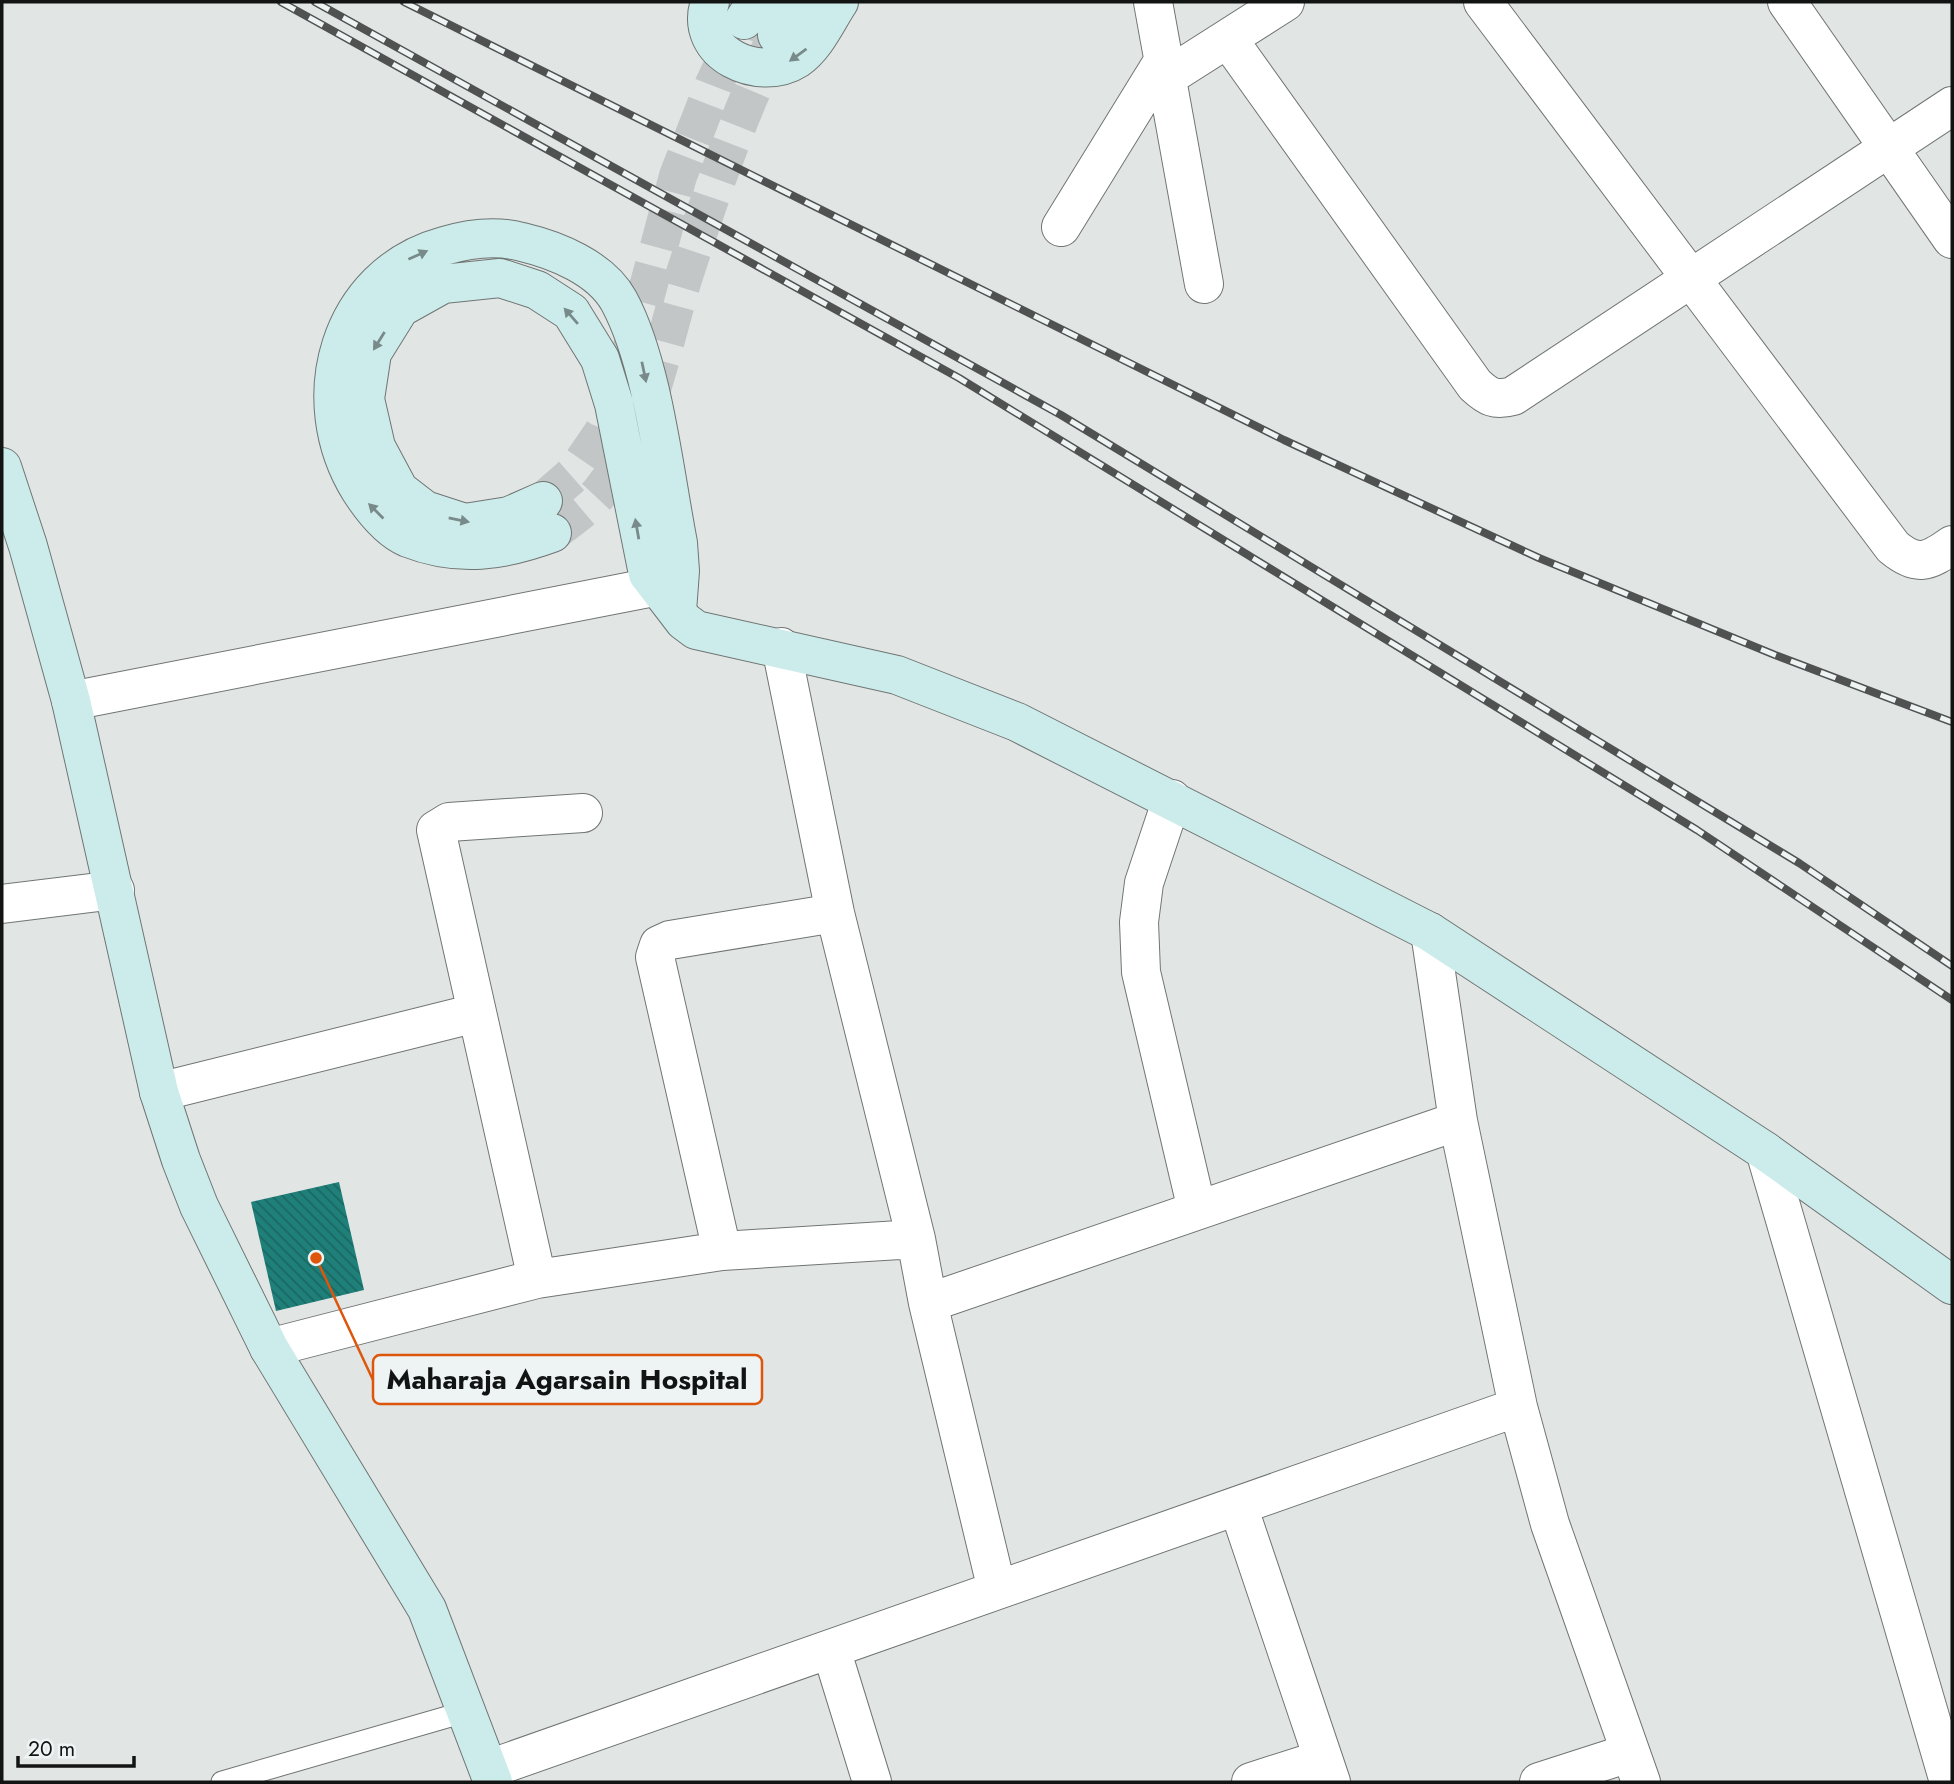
<svg xmlns="http://www.w3.org/2000/svg" width="1954" height="1784" viewBox="0 0 1954 1784" font-family="Jost,sans-serif">
  <defs>
    <pattern id="building-back-hatch" width="6" height="6" patternUnits="userSpaceOnUse" patternTransform="scale(1.75)"><rect width="6" height="6" fill="#1f7f79"/><path d="M-1 5l2 2M0 0l6 6M5-1l2 2" fill="none" stroke="#1a6762"/></pattern>
  </defs>
  <rect width="100%" height="100%" fill="#e1e6e5"/>
  <!-- building -->
  <path fill="url(#building-back-hatch)" d="M 339,1182 L 364,1290 L 276,1311 L 251,1202 Z"/>
  <g fill="none" stroke-linecap="round" stroke-linejoin="round">
    <!-- secondary-tunnel -->
    <path stroke="#c2c6c6" stroke-width="38" stroke-dasharray="38 19" stroke-linecap="butt" d="M 543,501 L 575,473 L 603,432 L 620,391 L 678,176 L 714,84 L 742,25
      M 552,533 C 569,520 587,508 601,491 C 651,428 661,347 685,273 C 711,193 739,115 775,39"/>
    <defs>
      <path id="lane" d="M 222,1782 L 468,1711"/>
      <path id="street" d="M 1153,2 L 1204,284
        M 1483,2 L 1893,547 C 1917,567 1928,562 1952,545
        M 1787,2 L 1952,239
        M 1228,39 L 1475,385 C 1488,397 1495,401 1513,396 L 1952,106
        M 1164,79 L 1285,2
        M 1061,227 L 1162,63
        M 781,647 L 835,913 L 916,1239 L 928,1303 L 997,1590
        M 71,701 L 679,582
        M 1172,799 L 1144,883 L 1139,922 L 1141,972 L 1197,1210
        M 2,904 L 115,890
        M 1430,932 L 1458,1121 L 1518,1407 L 1550,1524 L 1641,1782
        M 159,1092 L 476,1013
        M 1765,1151 L 1949,1782
        M 722,1251 L 655,957 L 659,945 L 670,940 L 835,913
        M 537,1279 L 436,830 L 449,822 L 583,813
        M 928,1303 L 1458,1121
        M 269,1348 L 537,1279 L 722,1251 L 916,1239
        M 1238,1506 L 1331,1782
        M 831,1649 L 872,1782
        M 489,1769 L 1518,1407
        M 1251,1782 L 1323,1759
        M 1539,1782 L 1629,1753"/>
      <path id="secondary" d="M 710,2 C 692,54 760,83 797,59 C 816,46 827,20 839,2
        M 744,20 L 756,2
        M 777,35 L 798,2
        M 2,467 L 28,546 L 71,701 L 159,1092 L 181,1160 L 199,1206 L 269,1348 L 427,1609 L 493,1782
        M 543,501 L 509,516 L 465,523 L 425,510 L 399,490 L 376,447 L 365,399 L 372,353 L 400,308 L 443,284 L 500,278 L 537,290 L 571,312 L 600,359 L 614,404 L 648,574 L 684,621 L 696,630 L 897,675 L 1017,722 L 1430,932 L 1765,1151 L 1952,1285
        M 552,533 C 503,551 459,558 408,538 C 389,530 371,507 360,490 C 304,400 338,275 444,246 C 471,238 496,235 522,242 C 556,250 601,268 619,301 C 653,364 664,471 678,543 L 680,571 L 677,611"/>
    </defs>
    <!-- lane casing -->
    <use href="#lane" stroke="#707574" stroke-width="23"/>
    <!-- street casing -->
    <use href="#street" stroke="#707574" stroke-width="40"/>
    <!-- secondary casing -->
    <use href="#secondary" stroke="#707574" stroke-width="40"/>
    <!-- lane -->
    <use href="#lane" stroke="#fff" stroke-width="21"/>
    <!-- street -->
    <use href="#street" stroke="#fff" stroke-width="38"/>
    <!-- secondary -->
    <use href="#secondary" stroke="#cbecea" stroke-width="38"/>
    <defs>
      <path id="rail" d="M 281,2 L 959,378 L 1697,830 L 1952,1000
        M 315,2 L 1061,415 L 1799,863 L 1952,966
        M 404,2 L 1284,440 L 1539,558 L 1775,655 L 1952,722"/>
    </defs>
    <!-- rail casing -->
    <use href="#rail" stroke="#4f5251" stroke-width="8"/>
    <!-- rail -->
    <use href="#rail" stroke="#eef3f3" stroke-width="5" stroke-dasharray="16" stroke-linecap="butt"/>
  </g>
  <!-- one-way arrows -->
  <defs><path id="oneway-solid" d="M-6-.8H1V-3.2L6.5 0L1 3.2V.8H-6Z" transform="scale(1.75)"/></defs>
  <g fill="#788a89">
    <use href="#oneway-solid" transform="translate(798 55) rotate(144)"/>
    <use href="#oneway-solid" transform="translate(418 255) rotate(-24)"/>
    <use href="#oneway-solid" transform="translate(571 316) rotate(-131)"/>
    <use href="#oneway-solid" transform="translate(379 341) rotate(122)"/>
    <use href="#oneway-solid" transform="translate(644 372) rotate(78)"/>
    <use href="#oneway-solid" transform="translate(376 511) rotate(-135)"/>
    <use href="#oneway-solid" transform="translate(459 520) rotate(11)"/>
    <use href="#oneway-solid" transform="translate(637 529) rotate(-100)"/>
  </g>
  <!-- callouts -->
  <path fill="none" stroke="#dd560c" stroke-width="2.5" d="M316 1258L373 1380"/>
  <circle fill="#dd560c" stroke="#eef3f3" stroke-width="2.5" cx="316" cy="1258" r="7"/>
  <rect fill="#eef3f3" stroke="#dd560c" stroke-width="2.5" x="373" y="1355" width="389" height="49" rx="7"/>
  <g font-size="28" text-anchor="middle" font-weight="bold" fill="#121313">
    <text x="567" y="1389">Maharaja Agarsain Hospital</text>
  </g>
  <!-- border -->
  <rect width="1954" height="1784" fill="none" stroke="#121313" stroke-width="7"/>
  <!-- scale -->
  <path d="M18 1756v10h116v-10" fill="none" stroke="#121313" stroke-width="3.5"/>
  <text x="28" y="1756" font-size="21" fill="#121313" stroke="#eef3f3" stroke-width="5" paint-order="stroke">20 m</text>
</svg>
